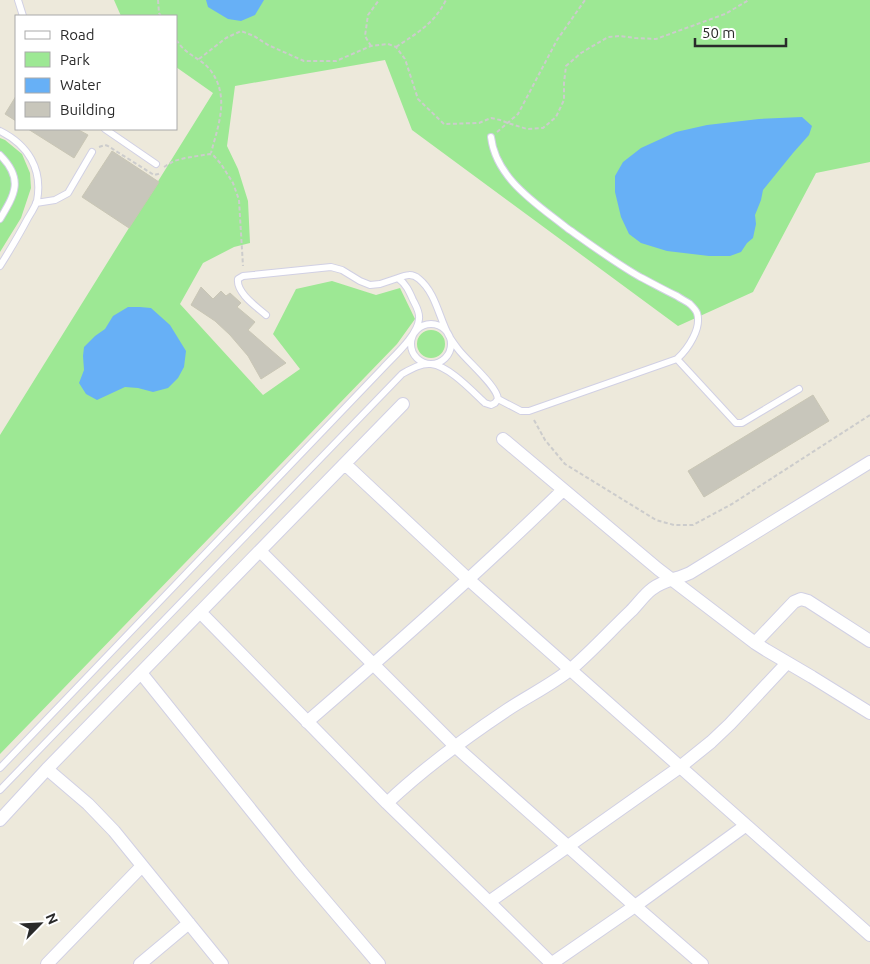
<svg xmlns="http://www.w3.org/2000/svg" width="870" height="964" viewBox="0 0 870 964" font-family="Ubuntu,sans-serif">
  <rect width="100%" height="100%" fill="#ede9db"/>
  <!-- green -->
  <path fill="#9de894" d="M 114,0 L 870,0 L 870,162 L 816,173 L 753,292 L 678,326 L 412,130 L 385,60 L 235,86 L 227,146 L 238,169 L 248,201 L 250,243 L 234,247 L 203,263 L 180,304 L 263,395 L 300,369 L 273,334 L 296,289 L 332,281 L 376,295 L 400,288 L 415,319 L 397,344 L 0,754 L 0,435 L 213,93 L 176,67 L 176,16 L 121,16 Z
    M 0,138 L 5,140 L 22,154 L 30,173 L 31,188 L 21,218 L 0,252 Z
    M417 344a14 14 0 1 1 28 0a14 14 0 1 1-28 0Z"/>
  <!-- water -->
  <path fill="#67b0f6" d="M 206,0 L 264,0 L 255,15 L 241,21 L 228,19 L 208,7 Z
    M 802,117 L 812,126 L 809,135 L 793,153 L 763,190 L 761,200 L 755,215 L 756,224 L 753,238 L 747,243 L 741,252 L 730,256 L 709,256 L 667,251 L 641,243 L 629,234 L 621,217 L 615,192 L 615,176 L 623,162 L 641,148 L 676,132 L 707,125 L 759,119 Z
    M 128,307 L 140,307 L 151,308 L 170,325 L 186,351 L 184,367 L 178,378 L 168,388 L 153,392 L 138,388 L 125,387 L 97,400 L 86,394 L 79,383 L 84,370 L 83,356 L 84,347 L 95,336 L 105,329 L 113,316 Z"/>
  <!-- building -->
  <path fill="#c8c6bb" stroke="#c9c6b5" d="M 16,96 L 16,121 L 5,114 Z
    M 28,129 L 77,129 L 88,135 L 74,158 Z
    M 112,151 L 159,182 L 129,228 L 82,197 Z
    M 201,287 L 213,299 L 221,291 L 226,296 L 230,293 L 241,303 L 237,307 L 255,322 L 248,330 L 286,363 L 261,379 L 248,356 L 230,335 L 215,321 L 191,305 Z
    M 813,395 L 829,421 L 704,497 L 688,471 Z"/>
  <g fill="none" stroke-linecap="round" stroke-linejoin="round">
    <defs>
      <path id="lane" d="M 18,0 L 23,16
        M 105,129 L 156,164
        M 0,131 C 28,145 43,169 37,201 C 35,207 31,213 28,218 C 19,235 10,250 0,266
        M 491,137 C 496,179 537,204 567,228 C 591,245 614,262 640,277 C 652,283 664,290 677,296 C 681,299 686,301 690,304 C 692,306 696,310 697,313 C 702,328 688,349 677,359 L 529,411 L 521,411 L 498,399
        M 0,155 C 24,179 15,194 0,219
        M 36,203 L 55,200 L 68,193 L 92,152
        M 266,315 C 257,307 236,293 238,279 L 243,276 L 331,267 L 342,270 L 360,281 L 370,285 L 380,284 L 398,278
        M411 344a20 20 0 1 1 40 0a20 20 0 1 1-40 0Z
        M 677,359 L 736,423 L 742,423 L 799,389
        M 0,768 L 383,368 C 394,356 418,335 419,319 C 420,312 416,306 413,300 C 409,291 406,284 398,278 C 406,275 412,273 419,279 C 436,293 439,318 449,336 C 452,341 455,345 458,349 C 467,361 497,386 498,399 L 495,403 L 491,405 L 485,403 C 472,391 449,366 431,364 C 421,363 411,369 402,374 L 0,790"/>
      <path id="street" d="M 503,439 L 658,569 L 755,643 L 766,650 L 812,677 L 870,713
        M 345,464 L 468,579 L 870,935
        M 260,551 L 456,747 L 635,906 L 702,964
        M 200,612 L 387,803 L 489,902 L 552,964
        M 755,643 L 794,602 L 801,599 L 808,601 L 870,641
        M 141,673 L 300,871 L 379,964
        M 307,722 C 394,647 481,570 563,490
        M 47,769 L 88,804 L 114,831 L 222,964
        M 387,803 C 423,769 465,738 507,710 C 528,696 551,685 571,669 C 592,651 611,630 631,611 C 638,604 644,595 652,589 C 663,580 678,579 690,573 L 870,462
        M 0,820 L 47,769 L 403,404
        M 489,902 L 680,767 L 711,742 L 730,724 L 787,663
        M 47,964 L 142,866
        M 140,964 L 189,923
        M 551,964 L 635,906 L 745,826"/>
    </defs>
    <!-- lane casing -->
    <use href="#lane" stroke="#d1d0e4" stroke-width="8"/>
    <!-- street casing -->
    <use href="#street" stroke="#d1d0e4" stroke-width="14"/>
    <!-- path -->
    <path stroke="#ccc" stroke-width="2" stroke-dasharray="4 2.5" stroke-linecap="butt" d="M 158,0 L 159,13 L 161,16
      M 176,40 C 179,43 181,47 184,49 C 192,57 204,61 211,71 C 230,97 218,126 211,153
      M 371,46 L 365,36 L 368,15 L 379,0
      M 396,47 C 417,33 434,24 446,0
      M 199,59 L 226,38 L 241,31 L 254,36 L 268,45 L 304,61 L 336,61 L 371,46 L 388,44 L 396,47 L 405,59 L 418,99 L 444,124 L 479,123 L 491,118 L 500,120 L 508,123 L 527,129 L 543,128 L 556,117 L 564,100 L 564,83 L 566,66 L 581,53 L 608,37 L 620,36 L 635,38 L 656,39 L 725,14 L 749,0
      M 497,132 L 518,114 L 557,40 L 585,0
      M 99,147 L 105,145 L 108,146 L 154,175 L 158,174 L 160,173
      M 164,167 L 174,161 L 185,158 L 210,154 L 214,156 L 221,164 L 233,183 L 239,200 L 243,266
      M 534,420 L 545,440 L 565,464 L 656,520 L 674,525 L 693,525 L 732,504 L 870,415"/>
    <!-- lane -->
    <use href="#lane" stroke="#fff" stroke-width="6"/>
    <!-- street -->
    <use href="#street" stroke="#fff" stroke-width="12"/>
  </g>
  <!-- legend -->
  <rect x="15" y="15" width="162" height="115" fill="#ffffff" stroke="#aaaaaa"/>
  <rect x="25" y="31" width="25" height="8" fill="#ffffff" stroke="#aaaaaa"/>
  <text x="60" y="40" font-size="15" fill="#2a2a2a">Road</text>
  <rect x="25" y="52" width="25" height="15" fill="#9de894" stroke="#aaaaaa"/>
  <text x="60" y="65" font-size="15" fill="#2a2a2a">Park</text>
  <rect x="25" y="78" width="25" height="15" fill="#67b0f6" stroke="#aaaaaa"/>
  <text x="60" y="90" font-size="15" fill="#2a2a2a">Water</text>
  <rect x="25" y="102" width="25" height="15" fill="#c8c6bb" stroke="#aaaaaa"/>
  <text x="60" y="115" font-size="15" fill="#2a2a2a">Building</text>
  <!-- north arrow -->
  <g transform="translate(40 924) rotate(66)" stroke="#ffffff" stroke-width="4" paint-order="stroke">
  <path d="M0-4L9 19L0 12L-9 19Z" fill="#2a2a2a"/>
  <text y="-8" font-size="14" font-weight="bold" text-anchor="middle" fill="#2a2a2a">N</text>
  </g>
  <!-- scale -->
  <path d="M695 38v8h91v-8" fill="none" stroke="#2a2a2a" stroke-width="2.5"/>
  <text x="702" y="38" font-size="15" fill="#2a2a2a" stroke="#ffffff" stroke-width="4" paint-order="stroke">50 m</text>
</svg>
